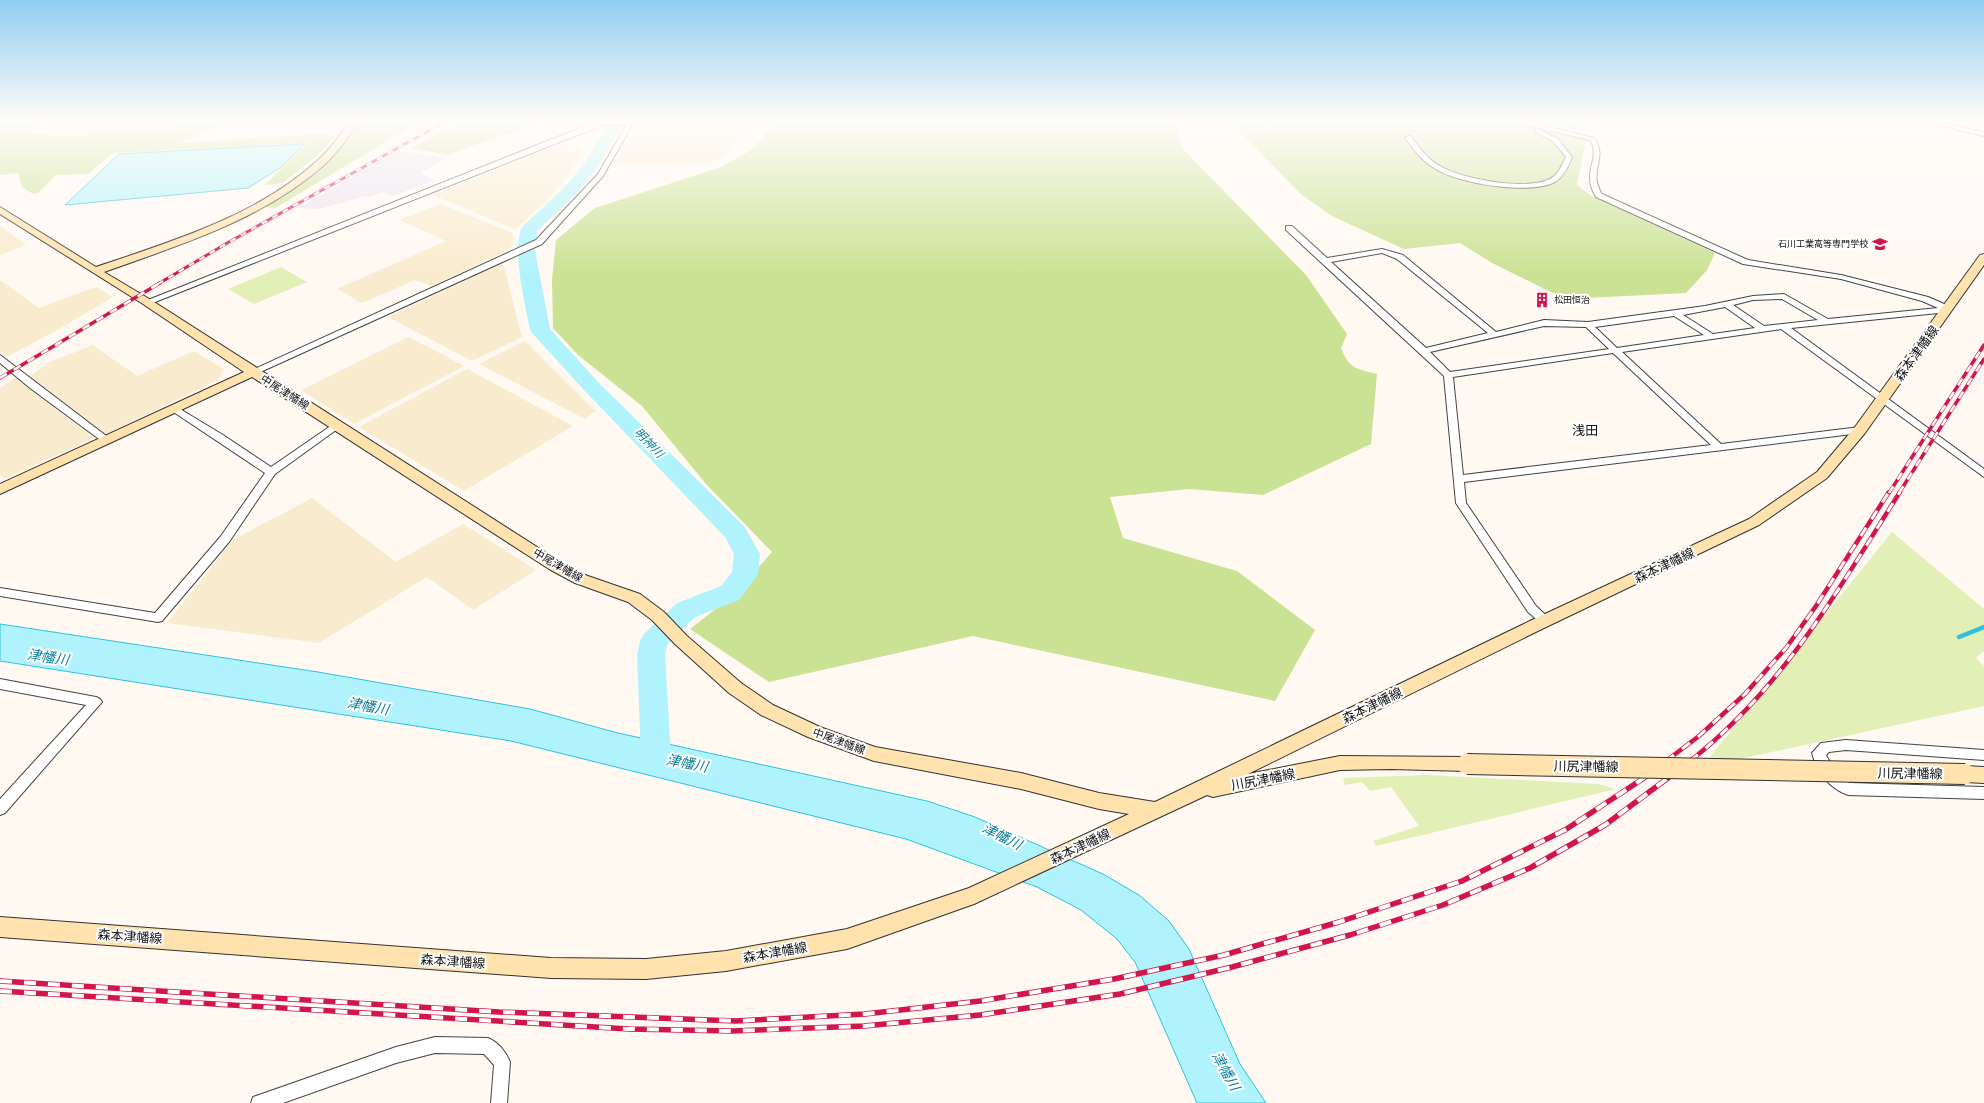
<svg xmlns="http://www.w3.org/2000/svg" width="1984" height="1103" viewBox="0 0 1984 1103" font-family="'Times New Roman','Noto Sans JP',serif">
  <rect width="100%" height="100%" fill="#fff9f2"/>
  <!-- industrial -->
  <path fill="#ebe3ef" d="M 397,151 L 447,158 L 420,173 L 434,180 L 393,196 L 382,192 L 369,197 L 366,196 L 319,209 L 298,208 Z"/>
  <!-- farmland -->
  <path fill="#f9ebce" d="M 641,120 L 755,120 L 725,156 L 707,164 L 614,165 Z
    M 561,144 L 585,152 L 547,201 L 515,229 L 433,195 Z
    M 440,204 L 513,233 L 511,249 L 431,286 L 415,280 L 362,303 L 337,289 L 446,241 L 400,220 Z
    M 0,226 L 26,245 L 0,255 Z
    M 503,263 L 522,337 L 472,361 L 388,317 Z
    M 0,280 L 39,308 L 96,287 L 113,297 L 66,325 L 7,357 L 0,352 Z
    M 409,337 L 464,366 L 354,424 L 301,390 Z
    M 525,341 L 595,411 L 585,419 L 479,364 Z
    M 93,345 L 137,376 L 194,351 L 224,369 L 218,380 L 108,433 L 103,433 L 30,376 L 50,362 Z
    M 467,369 L 573,426 L 464,491 L 359,427 Z
    M 15,378 L 94,438 L 5,479 L 0,475 L 0,388 Z
    M 312,498 L 396,562 L 463,524 L 536,570 L 473,610 L 427,577 L 319,643 L 167,623 L 233,540 Z"/>
  <!-- green -->
  <path fill="#e2efb6" d="M 281,267 L 307,282 L 254,304 L 228,289 Z
    M 1892,532 L 1984,609 L 1984,651 L 1976,658 L 1984,666 L 1984,706 L 1735,760 L 1710,757 Z
    M 1428,775 L 1598,784 L 1616,789 L 1376,846 L 1373,841 L 1419,826 L 1391,787 L 1370,791 L 1362,782 L 1345,785 L 1343,778 Z"/>
  <!-- forest -->
  <path fill="#cae294" d="M 0,120 L 47,120 L 31,134 L 170,129 L 193,120 L 233,120 L 179,143 L 332,133 L 336,135 L 318,155 L 283,183 L 265,185 L 307,143 L 113,153 L 88,174 L 56,175 L 38,193 L 33,194 L 22,187 L 18,173 L 0,175 Z
    M 380,120 L 423,120 L 275,208 L 265,207 L 330,160 L 361,123 Z
    M 463,120 L 547,120 L 447,155 L 411,148 Z
    M 773,120 L 1176,120 L 1181,147 L 1306,275 L 1347,334 L 1341,348 C 1349,369 1357,369 1377,374 L 1371,444 L 1263,495 L 1189,489 L 1110,497 L 1123,538 L 1237,571 L 1315,630 L 1275,701 L 973,636 L 769,682 L 690,629 L 737,592 L 772,552 L 706,484 L 642,406 L 578,355 L 553,328 L 552,280 L 556,240 L 595,208 L 721,167 L 753,149 L 768,131 Z
    M 1228,120 L 1513,120 L 1517,125 L 1586,140 L 1577,185 L 1592,196 L 1715,253 L 1707,270 L 1686,293 L 1565,299 L 1492,263 L 1460,243 L 1404,249 L 1332,216 L 1302,195 Z"/>
  <!-- water -->
  <path fill="#b0f3fd" stroke="#2ec2dd" d="M 1553,120 L 1564,120 L 1586,125 L 1582,130 L 1552,124 Z
    M 304,144 L 280,168 L 248,188 L 65,205 L 119,154 Z
    M 0,624 L 318,672 L 530,709 L 618,733 L 927,801 L 975,817 L 1103,874 L 1139,895 L 1169,921 L 1189,949 L 1240,1064 L 1266,1103 L 1197,1103 L 1135,962 L 1117,939 L 1081,910 L 1037,887 L 906,839 L 511,741 L 0,661 Z"/>
  <g fill="none" stroke-linecap="round" stroke-linejoin="round">
    <!-- stream -->
    <path stroke="#2ec2dd" stroke-width="4.5" d="M 1959,637 L 1984,627"/>
    <!-- river -->
    <path fill="#b0f3fd" fill-rule="evenodd" d="M 611,120 L 625,120 L 598,166 L 578,192 L 537,231 L 535,251 L 550,329 L 598,382 L 744,526 L 760,554 L 758,574 L 754,580 L 739,600 L 695,617 L 667,645 L 665,655 L 671,757 L 667,766 L 656,769 L 645,766 L 641,757 L 637,655 L 640,641 L 644,634 L 677,603 L 721,586 L 732,572 L 734,554 L 725,537 L 584,390 L 533,334 L 530,330 C 526,307 510,245 523,226 L 566,186 L 586,161 Z"/>
    <defs>
      <path id="street" d="M 600,120 L 635,120 L 603,176 L 542,244 L 256,374 L 250,374 L 248,372 L 536,240 L 598,174 L 627,124 L 603,125 L 150,304 L 144,304 L 143,302 Z
        M 1521,120 L 1594,138 C 1609,159 1587,171 1602,194 L 1748,260 L 1841,275 L 1928,297 L 1951,307 L 1952,309 L 1948,312 L 1791,328 L 1984,469 L 1984,477 L 1781,329 L 1622,352 L 1721,444 L 1860,427 L 1865,430 L 1860,433 L 1464,482 L 1466,503 L 1536,606 L 1552,621 L 1550,624 L 1542,624 L 1528,612 L 1456,503 L 1444,376 L 1286,230 L 1286,226 L 1292,226 L 1327,258 L 1382,249 L 1403,255 L 1496,332 L 1544,320 L 1588,322 L 1705,306 L 1753,296 L 1784,294 L 1828,319 L 1938,308 L 1922,301 L 1841,279 L 1743,264 L 1596,197 C 1580,171 1602,159 1590,140 L 1518,123 L 1518,121 ZM 1382,253 L 1397,259 L 1488,333 L 1426,348 L 1331,262 ZM 1782,299 L 1818,320 L 1764,326 L 1733,305 L 1753,300 ZM 1725,307 L 1755,328 L 1713,334 L 1683,315 ZM 1674,316 L 1704,335 L 1617,348 L 1595,327 ZM 1544,326 L 1586,327 L 1609,349 L 1450,372 L 1430,352 ZM 1613,353 L 1711,445 L 1463,475 L 1453,377 Z
        M 1918,120 L 1931,120 L 1984,132 L 1984,136 Z
        M 1538,129 L 1558,139 L 1572,157 C 1569,165 1564,177 1555,182 C 1529,195 1458,184 1434,168 C 1421,160 1413,149 1405,137 L 1410,136 C 1419,147 1427,159 1440,166 C 1462,179 1526,191 1550,179 C 1558,175 1562,165 1566,157 L 1554,142 L 1536,132 L 1535,131 Z
        M 0,355 L 109,438 L 111,440 L 109,442 L 103,442 L 30,388 L 0,363 Z
        M 175,406 L 223,435 L 271,467 L 335,423 L 338,422 L 343,425 L 275,474 L 229,542 L 162,621 L 158,622 L 0,596 L 0,588 L 155,613 L 221,536 L 265,473 L 172,411 L 170,409 Z
        M 0,679 L 96,697 L 100,699 L 102,702 L 5,813 L 0,815 L 0,799 L 86,705 L 0,689 Z
        M 1846,740 L 1984,750 L 1984,760 L 1846,750 L 1829,752 L 1826,755 L 1834,770 L 1850,783 L 1984,787 L 1984,799 L 1848,795 C 1829,788 1817,772 1812,753 L 1821,743 Z
        M 435,1037 L 488,1038 C 498,1042 506,1052 510,1062 L 507,1103 L 491,1103 L 494,1065 L 484,1054 L 435,1053 L 396,1063 L 283,1103 L 251,1103 L 253,1097 L 259,1095 L 396,1047 Z"/>
      <path id="secondary" d="M 351,120 L 360,120 C 349,136 338,152 324,165 C 262,220 180,245 104,272 L 151,300 L 559,561 L 585,575 L 640,594 L 664,612 L 687,636 L 741,683 L 773,705 L 820,727 L 875,747 L 1021,773 L 1099,793 L 1155,802 L 1532,620 L 1749,519 L 1817,472 L 1855,427 L 1980,255 L 1984,254 L 1984,265 L 1865,433 L 1827,478 L 1759,525 L 1544,628 L 1248,774 L 1340,756 L 1467,757 L 1473,759 L 1476,764 L 1473,769 L 1467,771 L 1390,769 L 1340,770 L 1213,797 L 1207,795 L 974,904 L 847,949 L 726,971 L 646,979 L 551,978 L 0,937 L 0,917 L 551,958 L 646,959 L 726,951 L 847,929 L 969,888 L 1129,814 L 1099,809 L 1021,789 L 874,761 L 808,737 L 761,715 L 729,693 L 675,644 L 652,620 L 628,602 L 575,583 L 549,569 L 252,377 L 0,494 L 0,484 L 244,372 L 143,304 L 0,214 L 0,207 L 96,267 C 173,241 257,216 318,160 C 331,148 341,134 351,120 Z
        M 1965,766 L 1984,767 L 1984,783 L 1965,782 L 1959,779 L 1956,774 L 1959,769 Z"/>
    </defs>
    <!-- street casing -->
    <use href="#street" stroke="#434343" stroke-width="2"/>
    <!-- secondary casing -->
    <use href="#secondary" stroke="#323232" stroke-width="2"/>
    <!-- street -->
    <use href="#street" fill="#fff" fill-rule="evenodd"/>
    <!-- secondary -->
    <use href="#secondary" fill="#ffe2ad" fill-rule="evenodd"/>
    <defs>
      <path id="rail-far3" d="M 158,284 L 229,242 L 448,120"/>
      <path id="rail-far2" d="M 0,378 L 160,283
        M 1889,493 L 1984,345
        M 1899,493 L 1984,359"/>
      <path id="rail-far1" d="M 1666,761 L 1699,736 L 1745,694 L 1786,648 L 1816,606 L 1889,492
        M 1690,761 C 1784,687 1837,591 1900,492"/>
      <path id="rail" d="M 0,981 L 499,1012 L 736,1021 L 865,1014 L 980,1001 L 1114,979 L 1224,955 L 1339,922 L 1462,881 L 1565,830 L 1641,780 L 1668,760
        M 0,991 L 629,1029 L 732,1031 L 864,1026 L 980,1015 L 1120,994 L 1232,967 L 1350,935 L 1443,905 L 1530,868 L 1605,825 L 1692,760"/>
    </defs>
    <!-- rail-far3 casing -->
    <use href="#rail-far3" stroke="#d1164d" stroke-width="3"/>
    <!-- rail-far2 casing -->
    <use href="#rail-far2" stroke="#d1164d" stroke-width="3.5"/>
    <!-- rail-far1 casing -->
    <use href="#rail-far1" stroke="#d1164d" stroke-width="4.5"/>
    <!-- rail casing -->
    <use href="#rail" stroke="#d1164d" stroke-width="5.5"/>
    <!-- rail-far3 -->
    <use href="#rail-far3" stroke="#fff" stroke-width="2" stroke-dasharray="6" stroke-linecap="butt"/>
    <!-- rail-far2 -->
    <use href="#rail-far2" stroke="#fff" stroke-width="2.5" stroke-dasharray="8" stroke-linecap="butt"/>
    <!-- rail-far1 -->
    <use href="#rail-far1" stroke="#fff" stroke-width="3" stroke-dasharray="10" stroke-linecap="butt"/>
    <!-- rail -->
    <use href="#rail" stroke="#fff" stroke-width="4" stroke-dasharray="12" stroke-linecap="butt"/>
    <defs>
      <path id="secondary-bridge" d="M 1467,764 L 1965,774"/>
    </defs>
    <!-- secondary-bridge casing -->
    <use href="#secondary-bridge" stroke="#323232" stroke-width="22" stroke-linecap="butt"/>
    <!-- secondary-bridge -->
    <use href="#secondary-bridge" stroke="#ffe2ad" stroke-width="20"/>
  </g>
  <!-- sky -->
  <linearGradient id="sky" x2="0" y2="1"><stop stop-color="#91cdf0"/><stop offset="0.44" stop-color="#fffcf9"/><stop offset="1" stop-color="#fffcf9" stop-opacity="0"/></linearGradient>
  <rect width="1984" height="275" fill="url(#sky)"/>
  <!-- icons -->
  <defs>
    <symbol id="school-bare" viewBox="-9 -9 18 18"><path d="M0-5L7-2L0 1L-7-2ZM-4 1L0 2.5L4 1V4Q0 6-4 4Z" fill="#d1164d" stroke="#fff" stroke-width="2.5" paint-order="stroke"/></symbol>
    <symbol id="building-bare" viewBox="-9 -9 18 18"><path d="M-4-6H4V6H1V3H-1V6H-4ZM-2.5-4.3h1.7v1.8h-1.7ZM.8-4.3h1.7v1.8H.8ZM-2.5-1h1.7V.8h-1.7ZM.8-1h1.7V.8H.8Z" fill="#d1164d" stroke="#fff" stroke-width="2.5" paint-order="stroke"/></symbol>
  </defs>
  <g fill-rule="evenodd">
    <use href="#school-bare" x="1869" y="233" width="22" height="22"/>
    <use href="#building-bare" x="1531" y="289" width="22" height="22"/>
  </g>
  <g text-anchor="middle" stroke-width="4" stroke-linejoin="round" paint-order="stroke">
    <!-- far-poi labels -->
    <g font-size="9" fill="#101010" stroke="#fff" text-anchor="end">
      <text x="1868" y="247">石川工業高等専門学校</text>
      <text x="1554" y="303" text-anchor="start">松田恒治</text>
    </g>
    <!-- street labels -->
    <g font-size="11" fill="#101010" stroke="#fff">
      <text transform="translate(285 392) rotate(32)" y="4">中尾津幡線</text>
      <text transform="translate(558 565) rotate(30)" y="4">中尾津幡線</text>
      <text transform="translate(839 741) rotate(20)" y="4">中尾津幡線</text>
    </g>
    <!-- water labels -->
    <g font-size="12" font-style="italic" fill="#0a7f9a" stroke="#fff">
      <text transform="translate(649 443) rotate(46)" y="4">明神川</text>
    </g>
    <!-- near-street labels -->
    <g font-size="13" fill="#101010" stroke="#fff">
      <text transform="translate(1916 353) rotate(-54)" y="5">森本津幡線</text>
      <text transform="translate(1664 565) rotate(-25)" y="5">森本津幡線</text>
      <text transform="translate(1372 705) rotate(-26)" y="5">森本津幡線</text>
      <text transform="translate(1586 766) rotate(1)" y="5">川尻津幡線</text>
      <text transform="translate(1910 773) rotate(1)" y="5">川尻津幡線</text>
      <text transform="translate(1263 779) rotate(-11)" y="5">川尻津幡線</text>
      <text transform="translate(1080 846) rotate(-25)" y="5">森本津幡線</text>
      <text transform="translate(130 936) rotate(4)" y="5">森本津幡線</text>
      <text transform="translate(775 952) rotate(-10)" y="5">森本津幡線</text>
      <text transform="translate(453 961) rotate(4)" y="5">森本津幡線</text>
    </g>
    <!-- quarter labels -->
    <g font-size="13" fill="#101010" stroke="#fff">
      <text x="1585" y="435">浅田</text>
    </g>
    <!-- near-water labels -->
    <g font-size="14" font-style="italic" fill="#0a7f9a" stroke="#fff">
      <text transform="translate(48 657) rotate(8)" y="5">津幡川</text>
      <text transform="translate(368 706) rotate(10)" y="5">津幡川</text>
      <text transform="translate(687 763) rotate(11)" y="5">津幡川</text>
      <text transform="translate(1002 836) rotate(27)" y="5">津幡川</text>
      <text transform="translate(1226 1071) rotate(61)" y="5">津幡川</text>
    </g>
  </g>
</svg>
